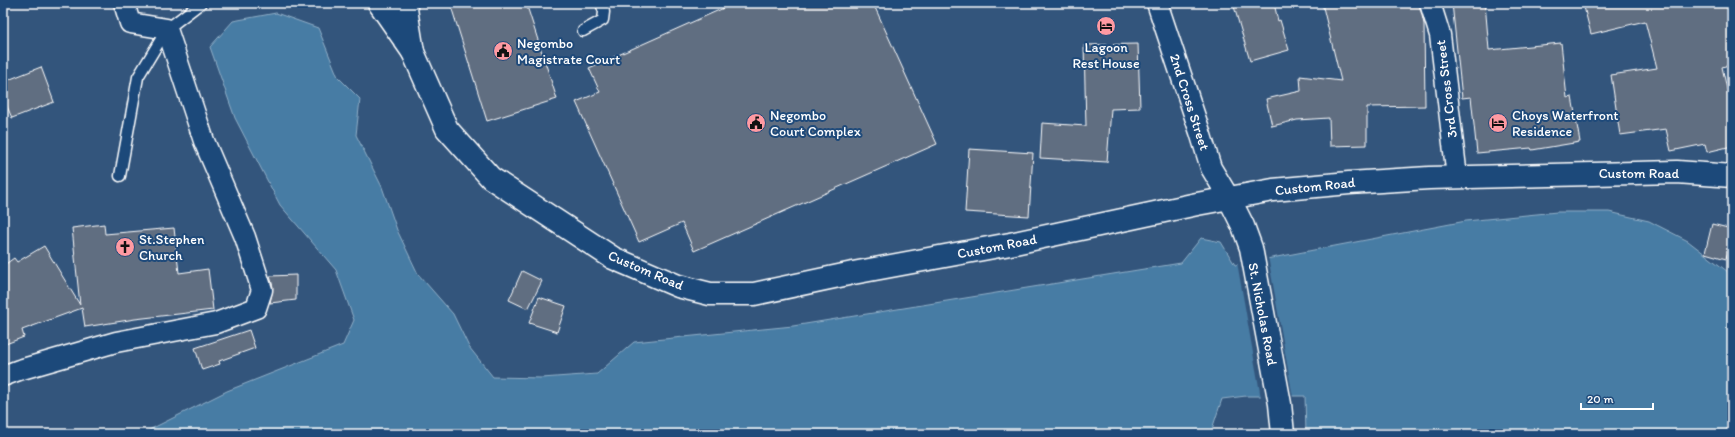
<svg xmlns="http://www.w3.org/2000/svg" width="1735" height="437" viewBox="0 0 1735 437" font-family="Itim,sans-serif">
  <rect width="100%" height="100%" fill="#33557c"/>
  <filter id="ink" filterUnits="userSpaceOnUse"><feTurbulence type="fractalNoise" baseFrequency=".025" numOctaves="2"/><feDisplacementMap in="SourceGraphic" scale="8" xChannelSelector="R" yChannelSelector="G"/><feConvolveMatrix kernelMatrix="1 2 1 2 8 2 1 2 1" color-interpolation-filters="sRGB"/></filter>
  <g filter="url(#ink)">
    <!-- water -->
    <path fill="#477ba4" stroke="#91b0c8" d="M 276,13 L 318,28 L 338,77 L 360,99 L 356,135 L 382,187 L 397,230 L 418,274 L 453,314 L 469,347 L 493,377 L 542,378 L 597,374 L 634,342 L 793,326 L 1181,263 L 1201,238 L 1221,242 L 1235,265 L 1466,221 L 1557,212 L 1609,212 L 1649,221 L 1688,241 L 1732,275 L 1732,434 L 1306,434 L 1305,396 L 1246,396 L 1222,399 L 1212,429 L 1212,434 L 141,434 L 227,391 L 343,345 L 354,320 L 336,270 L 280,205 L 235,118 L 210,47 L 233,21 Z"/>
    <!-- pier -->
    <path fill="#33557c" d="M 1268,256 L 1293,398 L 1261,398 L 1237,262 Z"/>
    <!-- building -->
    <path fill="#616e81" stroke="#fff" d="M 450,3 L 526,3 L 557,99 L 487,121 Z
      M 735,3 L 873,3 L 937,144 L 694,251 L 682,223 L 639,242 L 576,102 L 600,92 L 589,68 Z
      M 1233,3 L 1274,3 L 1278,21 L 1280,20 L 1289,50 L 1250,61 Z
      M 1322,3 L 1419,3 L 1424,24 L 1425,106 L 1367,107 L 1367,145 L 1330,146 L 1329,118 L 1297,120 L 1272,126 L 1266,99 L 1301,91 L 1300,76 L 1341,81 Z
      M 1452,3 L 1485,3 L 1489,50 L 1561,43 L 1567,98 L 1572,97 L 1580,142 L 1532,150 L 1531,148 L 1477,153 L 1471,97 L 1462,98 Z
      M 1583,3 L 1732,3 L 1732,64 L 1722,67 L 1732,111 L 1732,146 L 1707,152 L 1705,144 L 1671,151 L 1666,129 L 1620,135 L 1611,75 L 1657,68 L 1645,21 L 1591,34 Z
      M 1138,44 L 1140,108 L 1111,109 L 1107,162 L 1040,158 L 1042,123 L 1086,126 L 1084,45 Z
      M 41,67 L 54,102 L 12,118 L 3,97 L 3,82 Z
      M 969,149 L 1033,153 L 1029,216 L 965,212 Z
      M 104,224 L 105,234 L 174,228 L 179,273 L 208,269 L 213,310 L 135,319 L 85,327 L 82,308 L 22,330 L 24,337 L 3,345 L 3,266 L 14,258 L 17,262 L 44,246 L 80,305 L 72,228 Z
      M 1712,224 L 1732,229 L 1732,236 L 1726,259 L 1705,253 Z
      M 522,271 L 542,281 L 528,309 L 509,300 Z
      M 296,275 L 296,300 L 270,303 L 273,287 L 270,276 Z
      M 539,297 L 566,306 L 557,332 L 529,323 Z
      M 249,330 L 255,348 L 219,361 L 220,364 L 202,370 L 195,348 Z"/>
    <g fill="none" stroke-linecap="round" stroke-linejoin="round">
      <defs>
        <path id="service" d="M 583,31 L 603,20 L 604,12 L 601,3
          M 120,176 L 138,77 L 167,29 L 201,3"/>
        <path id="minor" d="M 1157,3 L 1200,132 L 1211,168 L 1229,198
          M 1430,3 L 1440,35 L 1457,177
          M 3,376 L 19,370 L 116,342 L 216,323 L 256,308 L 262,290 L 245,237 L 204,141 L 167,29 L 130,23 L 124,3"/>
        <path id="tertiary" d="M 379,3 L 413,52"/>
        <path id="primary" d="M 405,3 L 413,52 L 447,129 L 491,178 L 613,258 L 678,286 L 710,294 L 754,294 L 853,273 L 1010,244 L 1197,204 L 1273,190 L 1349,183 L 1429,178 L 1677,172 L 1732,176
          M 1229,198 L 1243,226 L 1251,248 L 1280,404 L 1283,434"/>
      </defs>
      <!-- service casing -->
      <use href="#service" stroke="#fff" stroke-width="13"/>
      <!-- minor casing -->
      <use href="#minor" stroke="#fff" stroke-width="23"/>
      <!-- tertiary casing -->
      <use href="#tertiary" stroke="#fff" stroke-width="25"/>
      <!-- primary casing -->
      <use href="#primary" stroke="#fff" stroke-width="25"/>
      <!-- service -->
      <use href="#service" stroke="#1f4a7a" stroke-width="10"/>
      <!-- minor -->
      <use href="#minor" stroke="#1f4a7a" stroke-width="20"/>
      <!-- tertiary -->
      <use href="#tertiary" stroke="#1f4a7a" stroke-width="22"/>
      <!-- primary -->
      <use href="#primary" stroke="#1f4a7a" stroke-width="22"/>
    </g>
  </g>
  <!-- icons -->
  <defs>
    <symbol id="hotel-disc" viewBox="-11 -11 22 22"><circle r="9.5" fill="#ff9aa2" stroke="#1f4a7a"/><path d="M-6-4.5h1.5V1H6V5H4.5V3h-9V5H-6ZM-4 0a1.8 1.8 0 1 1 3.6 0ZM.5 0V-2.5h3Q6-2.5 6 0Z" fill="#111"/></symbol>
    <symbol id="civic-disc" viewBox="-11 -11 22 22"><circle r="9.5" fill="#ff9aa2" stroke="#1f4a7a"/><path d="M-.6-6.5H3V-4.5H.6V-3L4-1V1h2V6H-6V1h2V-1L-.6-3ZM-1.2 2.5V6h2.4V2.5Z" fill="#111"/></symbol>
    <symbol id="church-disc" viewBox="-11 -11 22 22"><circle r="9.5" fill="#ff9aa2" stroke="#1f4a7a"/><path d="M-1.2-6h2.4v3.5h3.3v2.4h-3.3V6h-2.4V-.1h-3.3v-2.4h3.3Z" fill="#111"/></symbol>
  </defs>
  <g fill-rule="evenodd">
    <use href="#hotel-disc" x="1095" y="15" width="22" height="22"/>
    <use href="#civic-disc" x="492" y="40" width="22" height="22"/>
    <use href="#civic-disc" x="745" y="112" width="22" height="22"/>
    <use href="#hotel-disc" x="1487" y="112" width="22" height="22"/>
    <use href="#church-disc" x="114" y="236" width="22" height="22"/>
  </g>
  <g text-anchor="middle" stroke-width="4" stroke-linejoin="round" paint-order="stroke">
    <!-- poi labels -->
    <g font-size="14" fill="#fff" stroke="#1f4a7a" text-anchor="start">
      <text x="517" y="48">Negombo<tspan x="517" dy="16">Magistrate Court</tspan></text>
      <text x="1106" y="52" text-anchor="middle">Lagoon<tspan x="1106" dy="16">Rest House</tspan></text>
      <text x="770" y="120">Negombo<tspan x="770" dy="16">Court Complex</tspan></text>
      <text x="1512" y="120">Choys Waterfront<tspan x="1512" dy="16">Residence</tspan></text>
      <text x="139" y="244">St.Stephen<tspan x="139" dy="16">Church</tspan></text>
    </g>
    <!-- street labels -->
    <g font-size="14" fill="#fff" stroke="#1f4a7a">
      <text transform="translate(1446 89) rotate(-97)" y="5">3rd Cross Street</text>
      <text transform="translate(1190 102) rotate(72)" y="5">2nd Cross Street</text>
      <text x="1639" y="178">Custom Road</text>
      <text transform="translate(1315 186) rotate(-6)" y="5">Custom Road</text>
      <text transform="translate(997 246) rotate(-11)" y="5">Custom Road</text>
      <text transform="translate(646 270) rotate(23)" y="5">Custom Road</text>
      <text transform="translate(1263 314) rotate(79)" y="5">St. Nicholas Road</text>
    </g>
  </g>
  <!-- margin -->
  <rect width="1735" height="437" fill="none" stroke="#1f4a7a" stroke-width="16"/>
  <rect x="8" y="8" width="1719" height="421" fill="none" stroke="#fff" stroke-width="1.5" filter="url(#ink)"/>
  <!-- scale -->
  <path d="M1581 403v6h72v-6" fill="none" stroke="#ffffff" stroke-width="2"/>
  <text x="1587" y="403" font-size="12" fill="#ffffff" stroke="#1f4a7a" stroke-width="3" paint-order="stroke">20 m</text>
</svg>
